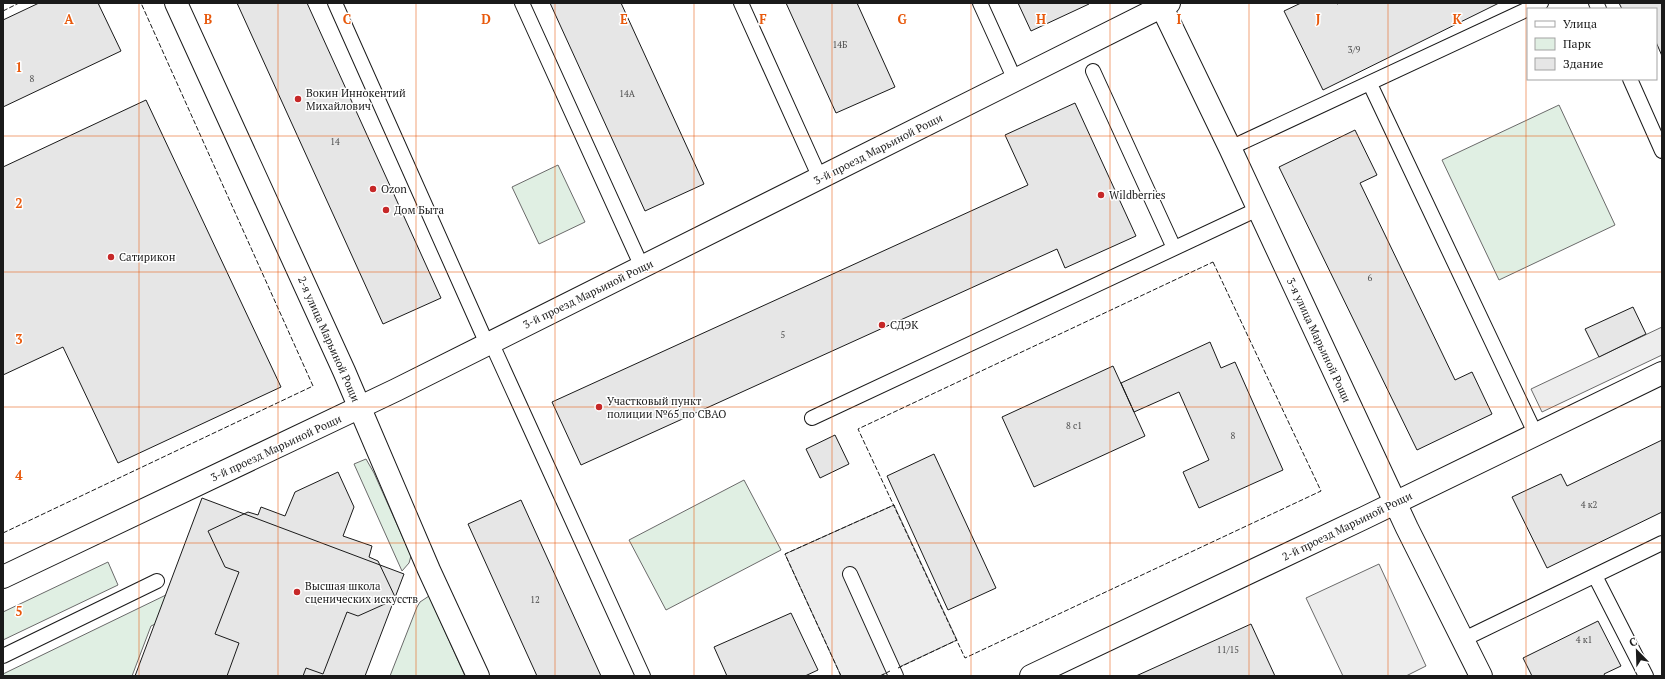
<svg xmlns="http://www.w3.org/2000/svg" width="1665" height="679" viewBox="0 0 1665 679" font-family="'PT Serif',serif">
  <rect width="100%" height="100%" fill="#fff"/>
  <!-- green -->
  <path fill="#e0efe3" stroke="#6a6a6a" d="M 1559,105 L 1615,225 L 1499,280 L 1442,160 Z
    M 558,165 L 585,222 L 539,244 L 512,187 Z
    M 366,459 L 374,473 L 411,556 L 409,563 L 402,571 L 354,464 Z
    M 744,480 L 781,550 L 666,610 L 629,540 Z
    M 108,562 L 118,585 L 3,640 L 3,612 Z
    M 201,578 L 174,615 L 151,626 L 132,676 L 3,676 L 3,674 Z
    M 429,596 L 465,676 L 390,676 L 417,607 L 420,602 Z"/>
  <!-- parking -->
  <path fill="#ededed" stroke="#6a6a6a" d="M 1662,327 L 1662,355 L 1542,412 L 1531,389 Z
    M 894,505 L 957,640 L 880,676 L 841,676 L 785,554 Z
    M 1379,564 L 1426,666 L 1406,676 L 1343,676 L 1306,598 Z"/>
  <!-- building -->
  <path fill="#e6e6e6" stroke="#1a1a1a" d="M 39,3 L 98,3 L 121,51 L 3,107 L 3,20 Z
    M 237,3 L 307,3 L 441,298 L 383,324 Z
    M 550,3 L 621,3 L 704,184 L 645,211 Z
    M 786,3 L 857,3 L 895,87 L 836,113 Z
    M 1018,3 L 1089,3 L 1089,4 L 1031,31 Z
    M 1301,3 L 1337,3 L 1337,4 L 1340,3 L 1499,3 L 1323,90 L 1284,11 Z
    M 1619,3 L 1662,3 L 1662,56 L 1656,42 L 1656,9 L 1622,9 Z
    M 146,100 L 281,387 L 118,463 L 63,347 L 3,375 L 3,167 Z
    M 1075,103 L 1136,236 L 1065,268 L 1057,249 L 581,465 L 552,402 L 1028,185 L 1005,135 Z
    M 1355,130 L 1377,175 L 1360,183 L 1455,380 L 1472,372 L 1492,414 L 1417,450 L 1279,167 Z
    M 1633,307 L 1646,334 L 1599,357 L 1585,329 Z
    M 1210,342 L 1221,368 L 1235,362 L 1283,470 L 1199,508 L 1183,472 L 1209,460 L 1179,392 L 1134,412 L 1121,383 Z
    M 1113,366 L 1145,436 L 1034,487 L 1002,417 Z
    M 835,435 L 849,464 L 820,478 L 806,449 Z
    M 1662,440 L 1662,512 L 1547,568 L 1512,497 L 1561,474 L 1567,486 Z
    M 934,454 L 996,588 L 948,610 L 887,476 Z
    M 338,472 L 354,507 L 343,536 L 372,546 L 369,557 L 378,561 L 396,599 L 358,616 L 347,612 L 323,674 L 306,668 L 303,676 L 227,676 L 239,643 L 215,634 L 239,572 L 225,567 L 208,531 L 248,512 L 258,515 L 261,507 L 285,516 L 295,492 Z
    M 202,498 L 404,574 L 365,676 L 135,676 Z
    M 521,500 L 601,676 L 537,676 L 468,524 Z
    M 791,613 L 818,670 L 805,676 L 727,676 L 714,647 Z
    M 1598,621 L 1621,666 L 1604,674 L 1605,676 L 1532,676 L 1523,658 Z
    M 1251,624 L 1275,676 L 1136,676 Z"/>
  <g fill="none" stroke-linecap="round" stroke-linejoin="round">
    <defs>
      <path id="lane" d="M 335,3 L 487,344
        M 522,3 L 642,267
        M 741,3 L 820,178
        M 980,3 L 1015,80
        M 1596,3 L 1599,9
        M 1528,9 L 1541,3
        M 1093,71 L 1174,248
        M 1630,79 L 1662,151
        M 1370,84 L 1536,435
        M 1230,148 L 1528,9
        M 491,342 L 643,676
        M 812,418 L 1258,209
        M 850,574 L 896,676
        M 1595,576 L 1646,676
        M 1462,640 L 1662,543
        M 3,656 L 157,581"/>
      <path id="street" d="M 1160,3 L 1230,148 L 1407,528 L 1481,676
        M 3,577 L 396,390 L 1169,3
        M 1031,676 L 1364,518 L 1662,373"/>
      <path id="secondary" d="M 176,3 L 344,371 L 429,570 L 478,676"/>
    </defs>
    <!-- lane casing -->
    <use href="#lane" stroke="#1a1a1a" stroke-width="16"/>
    <!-- street casing -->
    <use href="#street" stroke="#1a1a1a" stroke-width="24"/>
    <!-- secondary casing -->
    <use href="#secondary" stroke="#1a1a1a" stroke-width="24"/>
    <!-- lane -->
    <use href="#lane" stroke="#fff" stroke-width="14"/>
    <!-- street -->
    <use href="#street" stroke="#fff" stroke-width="22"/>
    <!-- secondary -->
    <use href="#secondary" stroke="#fff" stroke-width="22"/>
    <!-- fence -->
    <path stroke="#1a1a1a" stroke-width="1" stroke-dasharray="5 2" stroke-linecap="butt" d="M 3,11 L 19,3
      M 1213,262 L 1321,491 L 965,658 L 858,429 Z
      M 3,533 L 313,386 L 141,3
      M 898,668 L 957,640
      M 841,676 L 785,554 L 894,505 L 894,506
      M 880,676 L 890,671"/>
  </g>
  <!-- grid -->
  <path fill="none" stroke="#e8590c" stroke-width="1" stroke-opacity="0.55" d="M 139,3 L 139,676M 278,3 L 278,676M 416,3 L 416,676M 555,3 L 555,676M 694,3 L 694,676M 832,3 L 832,676M 971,3 L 971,676M 1110,3 L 1110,676M 1249,3 L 1249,676M 1388,3 L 1388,676M 1526,3 L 1526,676M 3,136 L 1662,136M 3,272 L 1662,272M 3,407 L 1662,407M 3,543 L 1662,543"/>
  <!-- markers -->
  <g fill="#c62828" stroke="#fff" stroke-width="1.5">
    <circle cx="298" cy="99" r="4"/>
    <circle cx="373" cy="189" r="4"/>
    <circle cx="1101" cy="195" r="4"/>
    <circle cx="386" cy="210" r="4"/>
    <circle cx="111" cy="257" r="4"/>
    <circle cx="882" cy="325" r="4"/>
    <circle cx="599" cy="407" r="4"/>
    <circle cx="297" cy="592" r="4"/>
  </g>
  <g text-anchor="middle" stroke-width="3" stroke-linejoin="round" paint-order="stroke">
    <!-- number labels -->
    <g font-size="9" fill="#4d4d4d">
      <text x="840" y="48">14Б</text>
      <text x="1354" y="53">3/9</text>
      <text x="32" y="82">8</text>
      <text x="627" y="97">14А</text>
      <text x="335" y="145">14</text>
      <text x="1370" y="281">6</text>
      <text x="783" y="338">5</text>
      <text x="1074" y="429">8 с1</text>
      <text x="1233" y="439">8</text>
      <text x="1589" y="508">4 к2</text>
      <text x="535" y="603">12</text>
      <text x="1584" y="643">4 к1</text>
      <text x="1228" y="653">11/15</text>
    </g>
    <!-- poi labels -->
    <g font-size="11" fill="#1a1a1a" stroke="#fff" text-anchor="start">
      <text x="306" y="97">Вокин Иннокентий<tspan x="306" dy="13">Михайлович</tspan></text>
      <text x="381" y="193">Ozon</text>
      <text x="1109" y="199">Wildberries</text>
      <text x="394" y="214">Дом Быта</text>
      <text x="119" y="261">Сатирикон</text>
      <text x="890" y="329">СДЭК</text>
      <text x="607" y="405">Участковый пункт<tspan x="607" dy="13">полиции №65 по СВАО</tspan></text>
      <text x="305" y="590">Высшая школа<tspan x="305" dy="13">сценических искусств</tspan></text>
    </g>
    <!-- street labels -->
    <g font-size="11" fill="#1a1a1a" stroke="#fff">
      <text transform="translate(878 149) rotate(-27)" y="4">3-й проезд Марьиной Рощи</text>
      <text transform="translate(588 294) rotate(-26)" y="4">3-й проезд Марьиной Рощи</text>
      <text transform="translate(329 339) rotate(66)" y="4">2-я улица Марьиной Рощи</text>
      <text transform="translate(1319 340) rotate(65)" y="4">3-я улица Марьиной Рощи</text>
      <text transform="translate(276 448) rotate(-25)" y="4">3-й проезд Марьиной Рощи</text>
      <text transform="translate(1347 526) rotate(-26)" y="4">2-й проезд Марьиной Рощи</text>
    </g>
  </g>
  <g font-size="13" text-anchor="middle" font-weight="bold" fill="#e8590c" stroke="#fff" stroke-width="3" stroke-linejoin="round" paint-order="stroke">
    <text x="69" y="24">A</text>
    <text x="208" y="24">B</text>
    <text x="347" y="24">C</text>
    <text x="486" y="24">D</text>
    <text x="624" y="24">E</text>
    <text x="763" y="24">F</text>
    <text x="902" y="24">G</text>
    <text x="1041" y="24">H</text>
    <text x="1179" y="24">I</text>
    <text x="1318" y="24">J</text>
    <text x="1457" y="24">K</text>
    <text x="19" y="72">1</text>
    <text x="19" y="208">2</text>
    <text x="19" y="344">3</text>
    <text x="19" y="480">4</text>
    <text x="19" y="616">5</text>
  </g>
  <!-- border -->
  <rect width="1665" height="679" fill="none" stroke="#1a1a1a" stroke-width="8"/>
  <!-- legend -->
  <rect x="1527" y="8" width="130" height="72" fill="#ffffff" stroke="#a3a3a3"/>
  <rect x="1535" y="21" width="20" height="6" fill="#ffffff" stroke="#a3a3a3"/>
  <text x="1563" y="28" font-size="12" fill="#1a1a1a">Улица</text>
  <rect x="1535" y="38" width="20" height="12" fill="#e0efe3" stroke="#a3a3a3"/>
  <text x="1563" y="48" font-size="12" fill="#1a1a1a">Парк</text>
  <rect x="1535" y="58" width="20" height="12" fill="#e6e6e6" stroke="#a3a3a3"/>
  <text x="1563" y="68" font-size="12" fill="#1a1a1a">Здание</text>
  <!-- north arrow -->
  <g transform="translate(1637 651) rotate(337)" stroke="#ffffff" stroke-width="3" paint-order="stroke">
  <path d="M0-3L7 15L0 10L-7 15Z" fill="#1a1a1a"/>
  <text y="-6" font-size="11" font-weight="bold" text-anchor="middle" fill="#1a1a1a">С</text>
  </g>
</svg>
